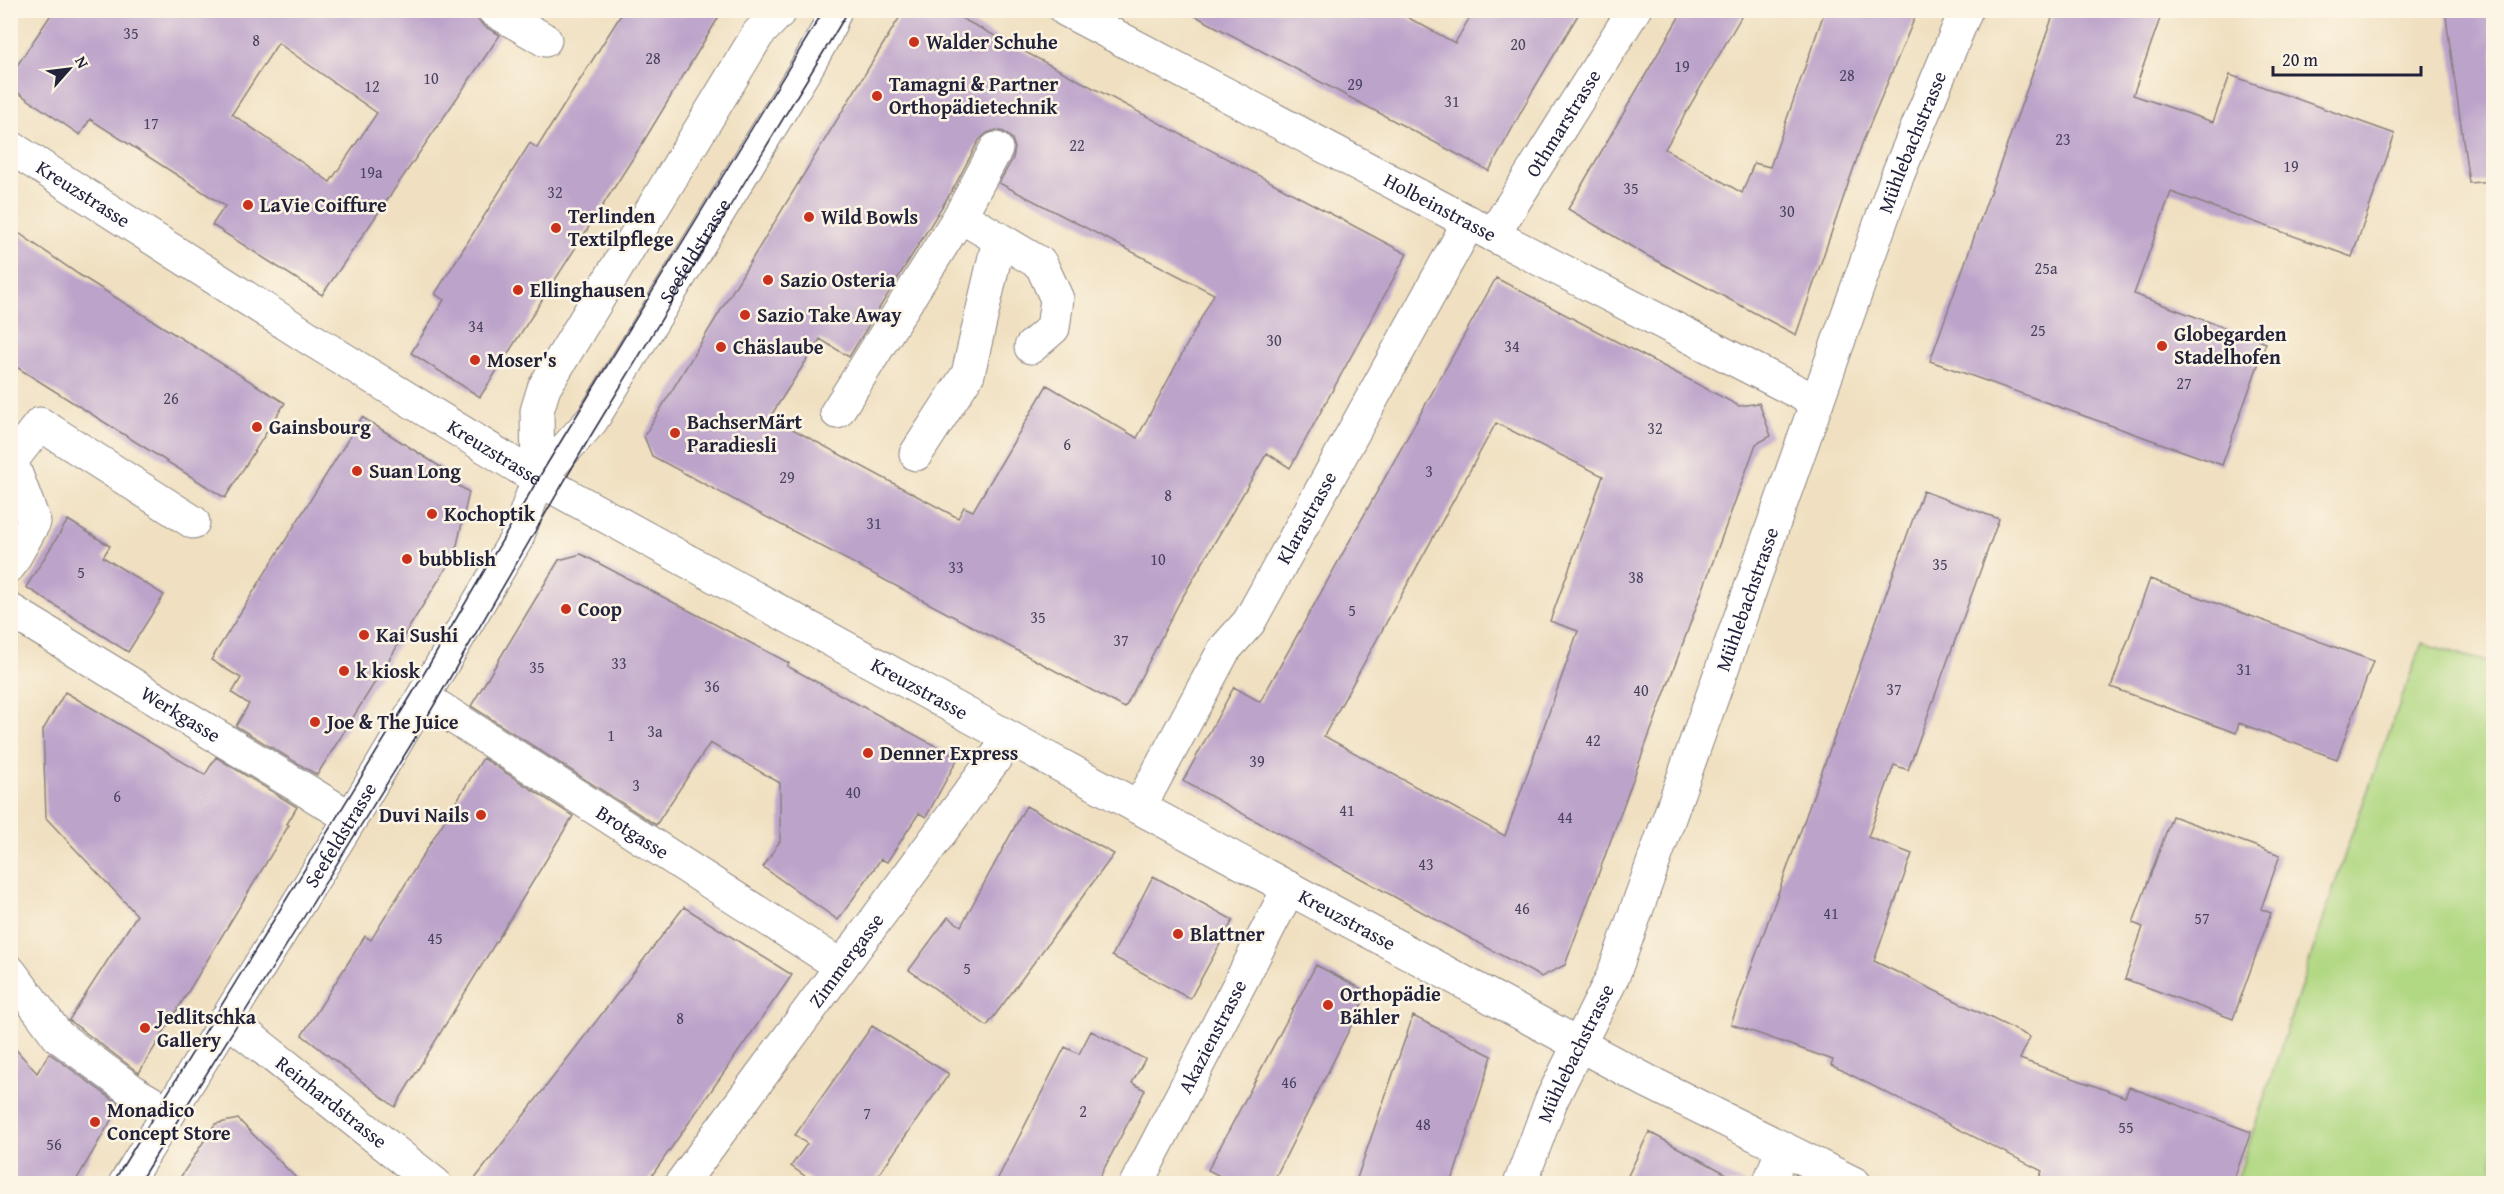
<svg xmlns="http://www.w3.org/2000/svg" width="2504" height="1194" viewBox="0 0 2504 1194" font-family="'Gentium Book Plus',serif">
  <rect width="100%" height="100%" fill="#fcf5e5"/>
  <filter id="ink" filterUnits="userSpaceOnUse"><feTurbulence type="fractalNoise" baseFrequency=".0167" numOctaves="2"/><feDisplacementMap in="SourceGraphic" scale="12" xChannelSelector="R" yChannelSelector="G"/><feConvolveMatrix kernelMatrix="1 2 1 2 8 2 1 2 1" color-interpolation-filters="sRGB"/></filter>
  <filter id="wash" filterUnits="userSpaceOnUse"><feTurbulence type="fractalNoise" baseFrequency=".008" numOctaves="4" result="noise"/><feDisplacementMap in="SourceGraphic" scale="24" xChannelSelector="R" yChannelSelector="G"/><feGaussianBlur stdDeviation="1.35" result="paint"/><feColorMatrix in="noise" values="0 0 0 0 0 0 0 0 0 0 0 0 0 0 0 0 0 1.4 0 .05"/><feComposite in="paint" operator="in"/></filter>
  <g filter="url(#wash)">
    <rect width="100%" height="100%" fill="#f0e0c1"/>
    <!-- green -->
    <path fill="#b1d883" stroke="#6a7d5f" stroke-width="1.5" d="M 2422,643 L 2493,664 L 2493,1183 L 2236,1183 L 2350,839 Z"/>
    <g id="blocks">
      <!-- building -->
      <path fill="#bca3ca" fill-rule="evenodd" d="M 54,10 L 475,10 L 478,20 L 484,26 L 500,35 L 322,295 L 212,225 L 225,206 L 90,119 L 80,135 L 10,87 L 10,76 ZM 278,43 L 377,113 L 330,182 L 232,114 Z
        M 624,10 L 723,10 L 642,144 L 480,397 L 411,353 L 444,300 L 435,294 L 530,143 L 537,148 Z
        M 904,10 L 946,10 L 1407,254 L 1290,468 L 1267,453 L 1179,603 L 1125,708 L 652,456 L 644,436 ZM 996,130 L 1004,132 L 1012,139 L 1015,148 L 1013,158 L 999,183 L 1214,294 L 1137,438 L 1047,385 L 973,511 L 964,507 L 958,518 L 770,417 L 820,339 L 849,357 L 953,189 L 979,140 L 987,133 Z
        M 1184,10 L 1394,10 L 1455,43 L 1474,10 L 1581,10 L 1532,92 L 1489,171 Z
        M 1683,10 L 1745,10 L 1665,149 L 1742,193 L 1754,163 L 1770,167 L 1825,10 L 1918,10 L 1863,141 L 1796,335 L 1644,254 L 1568,209 Z
        M 2055,10 L 2163,10 L 2133,95 L 2213,122 L 2230,75 L 2395,134 L 2352,257 L 2171,192 L 2134,294 L 2266,343 L 2222,465 L 1930,361 Z
        M 2445,10 L 2493,10 L 2493,181 L 2469,183 Z
        M 10,227 L 78,274 L 285,403 L 225,498 L 10,363 Z
        M 1496,278 L 1739,406 L 1759,403 L 1771,436 L 1756,444 L 1565,965 L 1541,977 L 1183,781 L 1234,687 L 1260,702 ZM 1496,423 L 1603,476 L 1550,621 L 1578,631 L 1505,836 L 1324,736 Z
        M 362,417 L 450,473 L 446,478 L 469,492 L 455,554 L 317,775 L 236,726 L 249,704 L 232,693 L 241,678 L 211,660 Z
        M 1923,491 L 1999,519 L 1908,770 L 1894,765 L 1868,837 L 1912,854 L 1874,961 L 2030,1037 L 2020,1059 L 2125,1097 L 2129,1087 L 2251,1132 L 2232,1184 L 2037,1184 L 2042,1171 L 1831,1065 L 1833,1060 L 1731,1024 Z
        M 68,520 L 110,546 L 103,557 L 164,595 L 128,652 L 26,587 Z
        M 581,554 L 789,663 L 787,666 L 958,758 L 926,817 L 919,813 L 887,862 L 881,859 L 838,920 L 763,867 L 780,841 L 780,783 L 710,743 L 656,825 L 471,706 L 559,560 Z
        M 2150,579 L 2373,661 L 2337,759 L 2239,723 L 2236,733 L 2111,687 Z
        M 65,692 L 205,775 L 216,757 L 297,807 L 287,824 L 289,825 L 139,1073 L 69,1020 L 137,915 L 46,818 L 43,730 Z
        M 483,758 L 573,816 L 395,1107 L 302,1035 L 365,936 L 371,940 Z
        M 1026,806 L 1114,854 L 987,1026 L 909,970 L 948,917 L 961,926 Z
        M 2172,816 L 2280,855 L 2261,909 L 2271,913 L 2233,1019 L 2125,979 L 2143,927 L 2133,923 Z
        M 1153,876 L 1233,920 L 1190,999 L 1112,956 Z
        M 684,907 L 792,975 L 646,1184 L 471,1184 Z
        M 1316,965 L 1368,992 L 1272,1184 L 1235,1184 L 1208,1170 Z
        M 1413,1016 L 1492,1056 L 1451,1184 L 1355,1184 Z
        M 872,1026 L 949,1074 L 872,1184 L 816,1184 L 791,1166 L 807,1144 L 795,1135 Z
        M 1091,1031 L 1145,1059 L 1132,1083 L 1145,1090 L 1096,1184 L 995,1184 L 1065,1047 L 1079,1054 Z
        M 10,1043 L 37,1073 L 49,1053 L 120,1105 L 74,1184 L 10,1184 Z
        M 238,1119 L 302,1184 L 176,1184 L 215,1124 Z
        M 1649,1132 L 1745,1184 L 1624,1184 Z"/>
    </g>
  </g>
  <g filter="url(#ink)">
    <use href="#blocks" fill-opacity="0" stroke="#89817e" stroke-width="1.5"/>
    <g fill="none" stroke-linecap="round" stroke-linejoin="round">
      <defs>
        <g id="minor">
          <path d="M 494,10 L 545,40"/>
          <path id="s1" d="M 1066,10 L 1493,235 L 1817,402"/>
          <path id="s2" d="M 10,147 L 309,338 L 538,479 L 1010,738 L 1647,1081 L 1855,1184"/>
          <path id="s3" d="M 1493,235 L 1634,10"/>
          <path d="M 999,239 L 1041,264 L 1057,299 L 1053,328 L 1031,347"/>
          <path d="M 837,412 L 960,216"/>
          <path d="M 916,454 L 968,374 L 999,239 L 960,216 L 996,149"/>
          <path id="s4" d="M 538,479 L 592,420 L 808,65 L 827,31 L 835,10"/>
          <path d="M 10,565 L 34,522 L 11,461 L 40,424 L 193,522"/>
          <path id="s5" d="M 10,610 L 351,818"/>
          <path id="s6" d="M 424,698 L 841,966"/>
          <path id="s7" d="M 1139,808 L 1224,650 L 1249,622 L 1469,222"/>
          <path d="M 10,972 L 58,1036 L 138,1095 L 169,1113"/>
          <path id="s8" d="M 228,1020 L 435,1184"/>
          <path id="s9" d="M 125,1184 L 351,818 L 517,538 L 538,479 L 537,411 L 544,388 L 758,34 L 781,10"/>
          <path id="s10" d="M 681,1184 L 1010,738"/>
          <path id="s11" d="M 1136,1184 L 1289,888"/>
          <path id="s12" d="M 1520,1184 L 1551,1101 L 1613,976 L 1896,179 L 1966,10"/>
          <path d="M 1769,1184 L 1783,1148"/>
        </g>
      </defs>
      <!-- minor casing -->
      <use href="#minor" stroke="#89817e" stroke-width="35"/>
      <!-- minor -->
      <use href="#minor" stroke="#fff" stroke-width="33"/>
      <!-- tram -->
      <path stroke="#22223b" stroke-width="1.5" d="M 112,1184 L 412,694 L 544,469 L 824,10
        M 138,1184 L 412,743 L 590,437 L 849,10"/>
    </g>
  </g>
  <!-- markers -->
  <g fill="#c8321e" stroke="#fcf5e5" stroke-width="2">
    <circle cx="914" cy="42" r="6"/>
    <circle cx="877" cy="96" r="6"/>
    <circle cx="248" cy="205" r="6"/>
    <circle cx="809" cy="217" r="6"/>
    <circle cx="556" cy="228" r="6"/>
    <circle cx="768" cy="280" r="6"/>
    <circle cx="518" cy="290" r="6"/>
    <circle cx="745" cy="315" r="6"/>
    <circle cx="2162" cy="346" r="6"/>
    <circle cx="721" cy="347" r="6"/>
    <circle cx="475" cy="360" r="6"/>
    <circle cx="257" cy="427" r="6"/>
    <circle cx="675" cy="433" r="6"/>
    <circle cx="357" cy="471" r="6"/>
    <circle cx="432" cy="514" r="6"/>
    <circle cx="407" cy="559" r="6"/>
    <circle cx="566" cy="609" r="6"/>
    <circle cx="364" cy="635" r="6"/>
    <circle cx="344" cy="671" r="6"/>
    <circle cx="315" cy="722" r="6"/>
    <circle cx="868" cy="753" r="6"/>
    <circle cx="481" cy="815" r="6"/>
    <circle cx="1178" cy="934" r="6"/>
    <circle cx="1328" cy="1005" r="6"/>
    <circle cx="145" cy="1028" r="6"/>
    <circle cx="95" cy="1122" r="6"/>
  </g>
  <g text-anchor="middle" stroke-width="5" stroke-linejoin="round" paint-order="stroke">
    <!-- number labels -->
    <g font-size="16" fill="#48425f">
      <text x="131" y="39">35</text>
      <text x="256" y="46">8</text>
      <text x="1518" y="50">20</text>
      <text x="653" y="64">28</text>
      <text x="1682" y="72">19</text>
      <text x="1847" y="81">28</text>
      <text x="431" y="84">10</text>
      <text x="1355" y="90">29</text>
      <text x="372" y="92">12</text>
      <text x="1452" y="107">31</text>
      <text x="151" y="129">17</text>
      <text x="2063" y="145">23</text>
      <text x="1077" y="151">22</text>
      <text x="2291" y="172">19</text>
      <text x="371" y="178">19a</text>
      <text x="1631" y="194">35</text>
      <text x="555" y="198">32</text>
      <text x="1787" y="217">30</text>
      <text x="2046" y="274">25a</text>
      <text x="476" y="332">34</text>
      <text x="2038" y="336">25</text>
      <text x="1274" y="346">30</text>
      <text x="1512" y="352">34</text>
      <text x="2184" y="389">27</text>
      <text x="171" y="404">26</text>
      <text x="1655" y="434">32</text>
      <text x="1067" y="450">6</text>
      <text x="1429" y="477">3</text>
      <text x="787" y="483">29</text>
      <text x="1168" y="501">8</text>
      <text x="874" y="529">31</text>
      <text x="1158" y="565">10</text>
      <text x="1940" y="570">35</text>
      <text x="956" y="573">33</text>
      <text x="81" y="578">5</text>
      <text x="1636" y="583">38</text>
      <text x="1352" y="616">5</text>
      <text x="1038" y="623">35</text>
      <text x="1121" y="646">37</text>
      <text x="619" y="669">33</text>
      <text x="537" y="673">35</text>
      <text x="2244" y="675">31</text>
      <text x="712" y="692">36</text>
      <text x="1894" y="695">37</text>
      <text x="1641" y="696">40</text>
      <text x="655" y="737">3a</text>
      <text x="611" y="741">1</text>
      <text x="1593" y="746">42</text>
      <text x="1257" y="767">39</text>
      <text x="636" y="791">3</text>
      <text x="853" y="798">40</text>
      <text x="117" y="802">6</text>
      <text x="1347" y="816">41</text>
      <text x="1565" y="823">44</text>
      <text x="1426" y="870">43</text>
      <text x="1522" y="914">46</text>
      <text x="1831" y="919">41</text>
      <text x="2202" y="924">57</text>
      <text x="435" y="944">45</text>
      <text x="967" y="974">5</text>
      <text x="680" y="1024">8</text>
      <text x="1289" y="1088">46</text>
      <text x="1083" y="1117">2</text>
      <text x="867" y="1119">7</text>
      <text x="1423" y="1130">48</text>
      <text x="2126" y="1133">55</text>
      <text x="54" y="1150">56</text>
    </g>
    <!-- poi labels -->
    <g font-size="20" font-weight="bold" fill="#22223b" stroke="#fcf5e5" text-anchor="start">
      <text x="926" y="49">Walder Schuhe</text>
      <text x="889" y="91">Tamagni &amp; Partner<tspan x="889" dy="23">Orthopädietechnik</tspan></text>
      <text x="260" y="212">LaVie Coiffure</text>
      <text x="568" y="223">Terlinden<tspan x="568" dy="23">Textilpflege</tspan></text>
      <text x="821" y="224">Wild Bowls</text>
      <text x="780" y="287">Sazio Osteria</text>
      <text x="530" y="297">Ellinghausen</text>
      <text x="757" y="322">Sazio Take Away</text>
      <text x="2174" y="341">Globegarden<tspan x="2174" dy="23">Stadelhofen</tspan></text>
      <text x="733" y="354">Chäslaube</text>
      <text x="487" y="367">Moser's</text>
      <text x="687" y="429">BachserMärt<tspan x="687" dy="23">Paradiesli</tspan></text>
      <text x="269" y="434">Gainsbourg</text>
      <text x="369" y="478">Suan Long</text>
      <text x="444" y="521">Kochoptik</text>
      <text x="419" y="566">bubblish</text>
      <text x="578" y="616">Coop</text>
      <text x="376" y="642">Kai Sushi</text>
      <text x="356" y="678">k kiosk</text>
      <text x="327" y="729">Joe &amp; The Juice</text>
      <text x="880" y="760">Denner Express</text>
      <text x="469" y="822" text-anchor="end">Duvi Nails</text>
      <text x="1190" y="941">Blattner</text>
      <text x="1340" y="1001">Orthopädie<tspan x="1340" dy="23">Bähler</tspan></text>
      <text x="157" y="1024">Jedlitschka<tspan x="157" dy="23">Gallery</tspan></text>
      <text x="107" y="1117">Monadico<tspan x="107" dy="23">Concept Store</tspan></text>
    </g>
    <!-- street labels -->
    <g font-size="20" fill="#22223b" stroke="#fcf5e5">
      <text dy="7" stroke="none"><textPath href="#s3" startOffset="132">Othmarstrasse</textPath></text>
      <text dy="7" stroke="none"><textPath href="#s12" startOffset="1114">Mühlebachstrasse</textPath></text>
      <text dy="7" stroke="none"><textPath href="#s2" startOffset="87">Kreuzstrasse</textPath></text>
      <text dy="7" stroke="none"><textPath href="#s1" startOffset="423">Holbeinstrasse</textPath></text>
      <text dy="7" stroke="none"><textPath href="#s4" startOffset="278">Seefeldstrasse</textPath></text>
      <text dy="7" stroke="none"><textPath href="#s2" startOffset="573">Kreuzstrasse</textPath></text>
      <text dy="7" stroke="none"><textPath href="#s7" startOffset="336">Klarastrasse</textPath></text>
      <text dy="7" stroke="none"><textPath href="#s12" startOffset="628">Mühlebachstrasse</textPath></text>
      <text dy="7" stroke="none"><textPath href="#s2" startOffset="1059">Kreuzstrasse</textPath></text>
      <text dy="7" stroke="none"><textPath href="#s5" startOffset="200">Werkgasse</textPath></text>
      <text dy="7" stroke="none"><textPath href="#s6" startOffset="248">Brotgasse</textPath></text>
      <text dy="7" stroke="none"><textPath href="#s9" startOffset="410">Seefeldstrasse</textPath></text>
      <text dy="7" stroke="none"><textPath href="#s2" startOffset="1545">Kreuzstrasse</textPath></text>
      <text dy="7" stroke="none"><textPath href="#s10" startOffset="278">Zimmergasse</textPath></text>
      <text dy="7" stroke="none"><textPath href="#s11" startOffset="166">Akazienstrasse</textPath></text>
      <text dy="7" stroke="none"><textPath href="#s12" startOffset="142">Mühlebachstrasse</textPath></text>
      <text dy="7" stroke="none"><textPath href="#s8" startOffset="132">Reinhardstrasse</textPath></text>
    </g>
  </g>
  <!-- margin -->
  <rect width="2504" height="1194" fill="none" stroke="#fcf5e5" stroke-width="36"/>
  <!-- north arrow -->
  <g transform="translate(69 69) rotate(62)" stroke="#fcf5e5" stroke-width="4.5" paint-order="stroke">
  <path d="M0-4.5L10 22L0 15L-10 22Z" fill="#22223b"/>
  <text y="-9" font-size="16" font-weight="bold" text-anchor="middle" fill="#22223b">N</text>
  </g>
  <!-- scale -->
  <path d="M2273 66v9h148v-9" fill="none" stroke="#22223b" stroke-width="3"/>
  <text x="2282" y="66" font-size="18" fill="#22223b" stroke="#fcf5e5" stroke-width="4.5" paint-order="stroke">20 m</text>
</svg>
